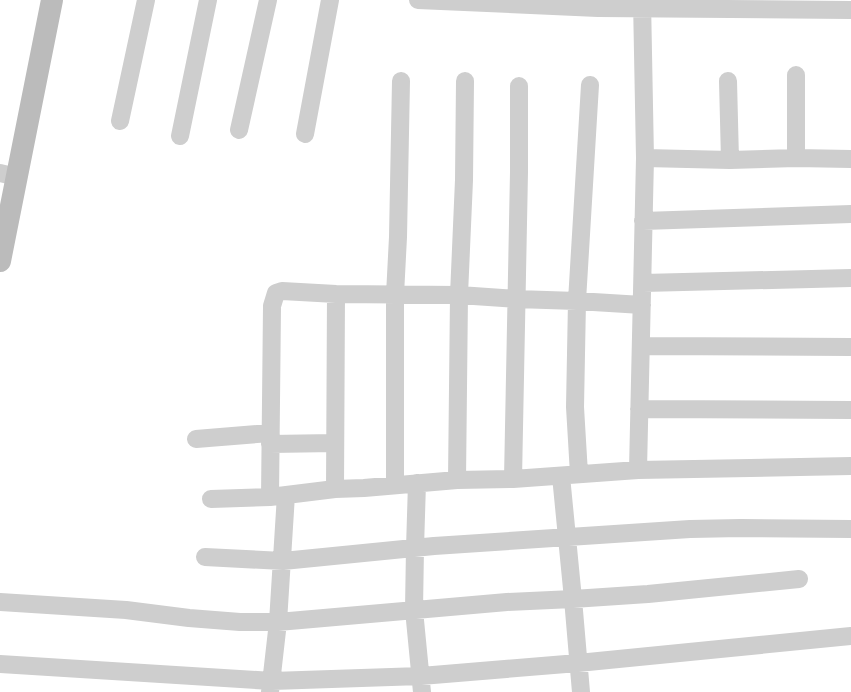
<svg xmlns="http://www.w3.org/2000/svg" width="851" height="692" viewBox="0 0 851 692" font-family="'Exo 2',sans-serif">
  <rect width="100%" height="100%" fill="#fff"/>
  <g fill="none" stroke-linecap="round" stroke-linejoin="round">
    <!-- minor -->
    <path stroke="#cecece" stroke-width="18" d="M 418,0 L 598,8 L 851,10
      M 728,81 L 730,160
      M 120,121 L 146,0
      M 239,130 L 268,0
      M 305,134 L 330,0
      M 180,136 L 208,0
      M 645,158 L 730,160 L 796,158 L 851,159
      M 796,158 L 796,75
      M 0,173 L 17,177
      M 643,221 L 851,214
      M 643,283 L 851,278
      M 641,346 L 851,347
      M 639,409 L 851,410
      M 196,439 L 270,433
      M 270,444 L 335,443
      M 638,470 L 645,158 L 642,0
      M 579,474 L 575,407 L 577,301 L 590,85
      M 561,476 L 573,599 L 581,692
      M 513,479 L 519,172 L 519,86
      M 457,480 L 459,295 L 464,180 L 465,81
      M 417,483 L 415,548 L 414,610 L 422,692
      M 395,485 L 395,295 L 398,237 L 401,81
      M 335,489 L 336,294
      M 270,497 L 272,306 L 276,293 L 282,291 L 336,294 L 459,295 L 516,299 L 577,301 L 642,305
      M 211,499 L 270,497 L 335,489 L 364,488 L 457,480 L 513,479 L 638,470 L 851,466
      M 205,557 L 283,561 L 434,546 L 690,529 L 741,528 L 851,529
      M 0,602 L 126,610 L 189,618 L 240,622 L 278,622 L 507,602 L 573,599 L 648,594 L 799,579
      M 0,664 L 272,681 L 421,676 L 578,663 L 851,636
      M 270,692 L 278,622 L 286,495"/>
    <!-- secondary -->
    <path stroke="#bbb" stroke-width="22" d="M 0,261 L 52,0"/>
  </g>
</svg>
